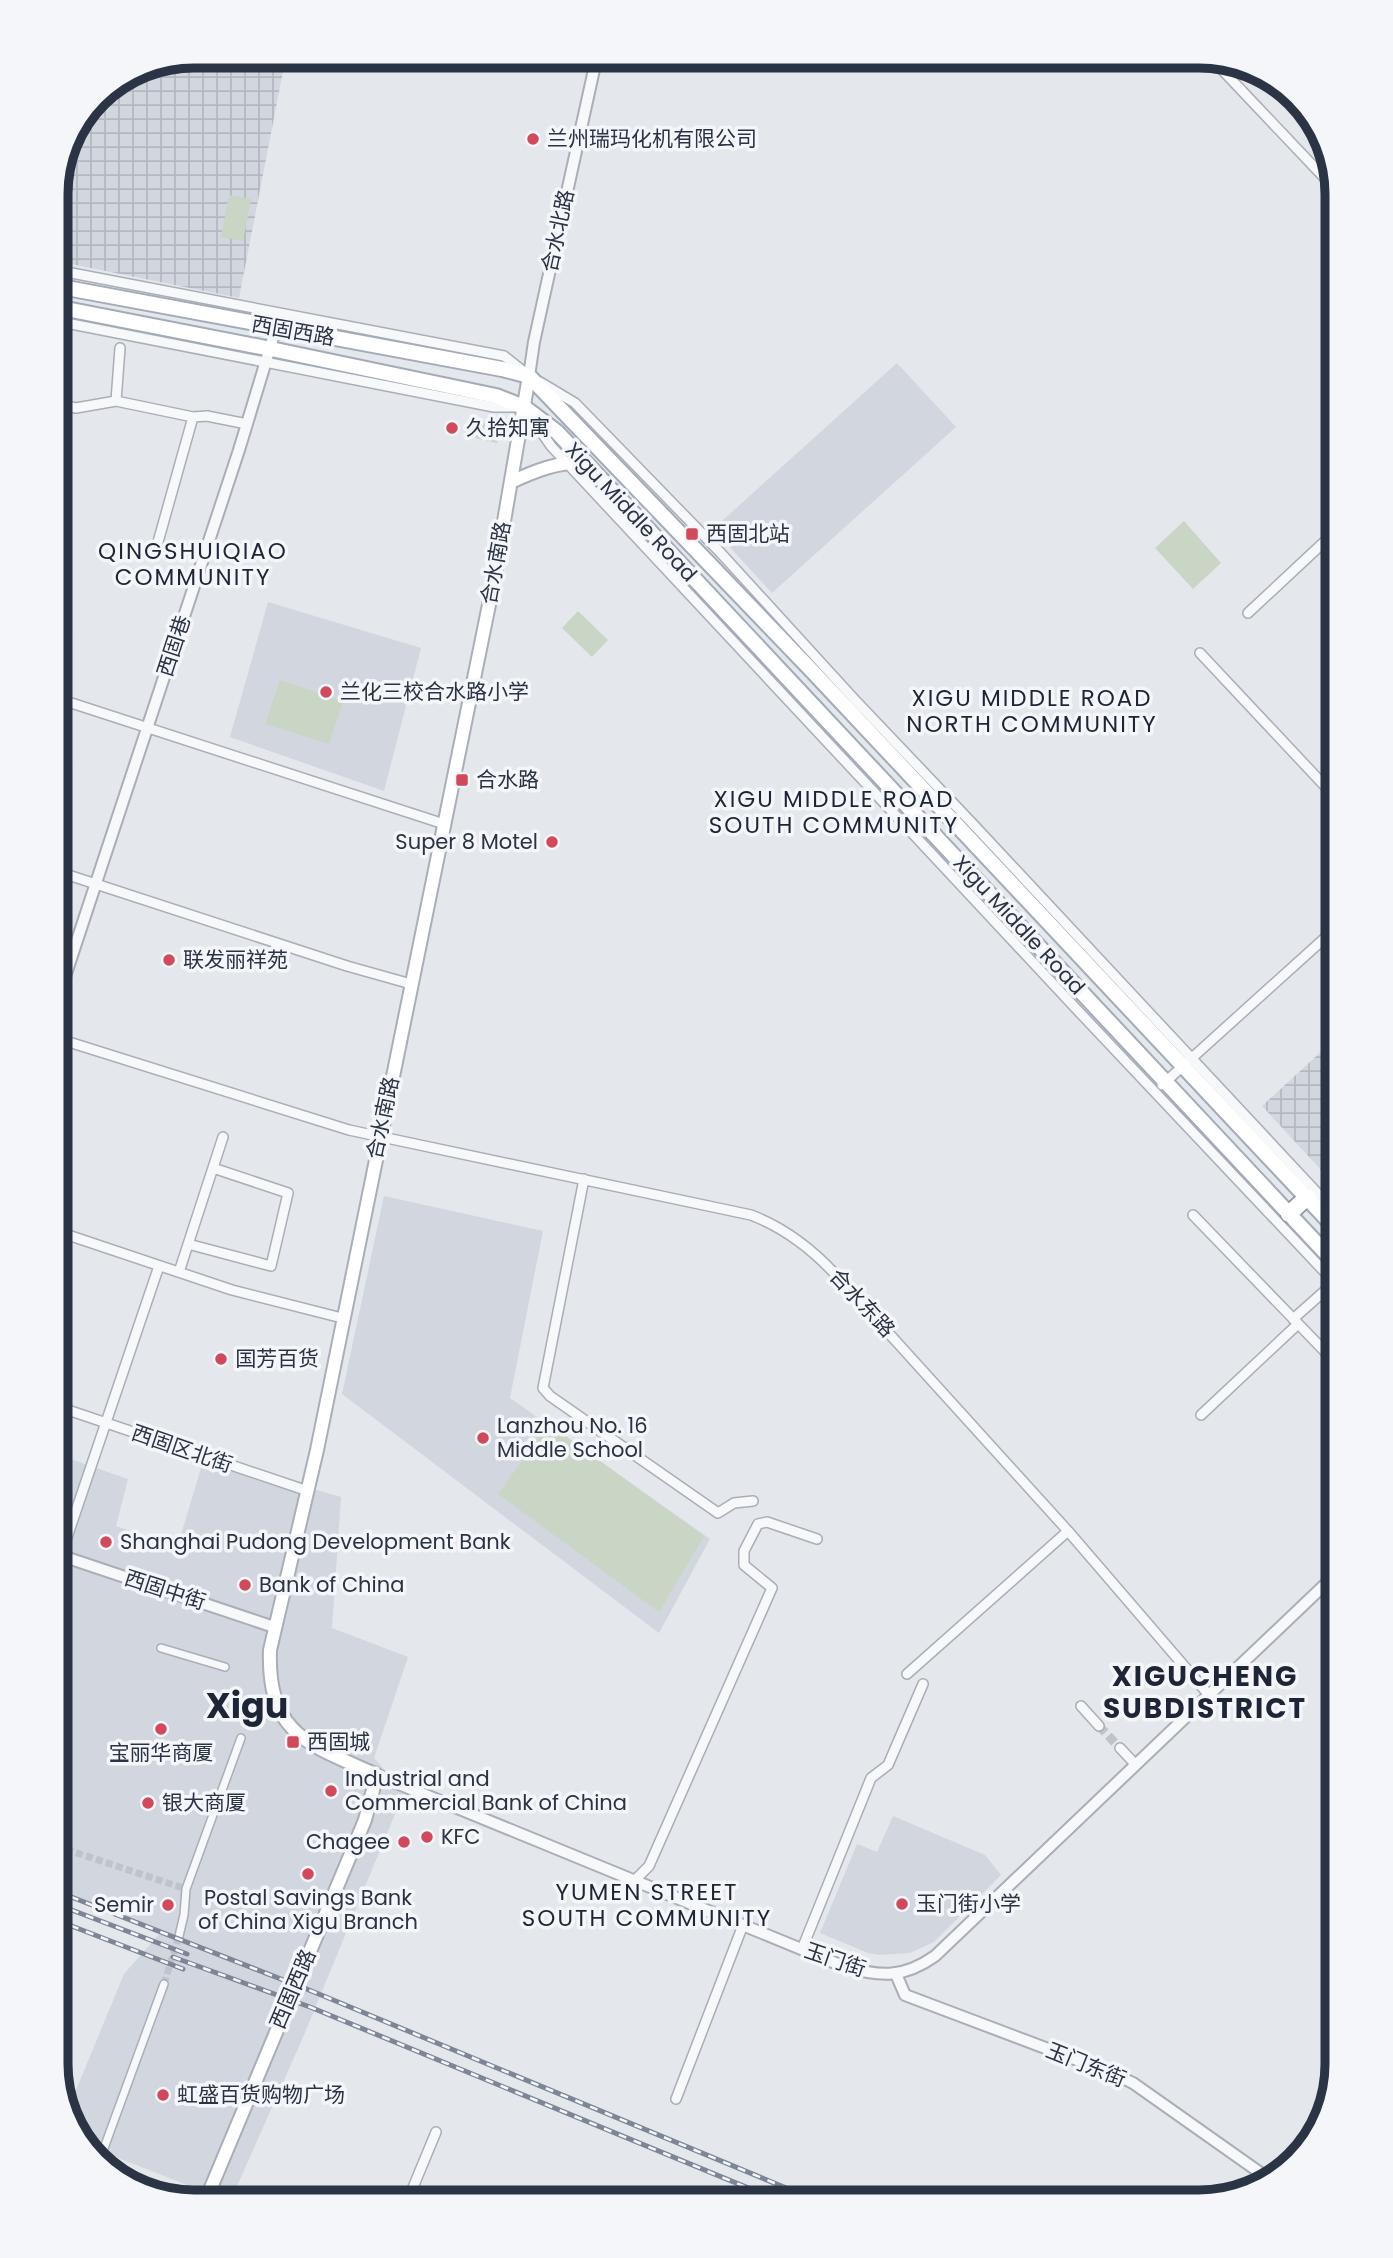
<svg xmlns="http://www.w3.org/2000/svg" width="1393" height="2258" viewBox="0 0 1393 2258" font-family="Poppins,'Noto Sans SC',sans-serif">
  <defs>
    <pattern id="industrial-grid" width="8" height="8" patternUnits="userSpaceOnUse" patternTransform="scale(1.75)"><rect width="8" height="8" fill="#d2d6de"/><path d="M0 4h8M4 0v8" fill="none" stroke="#b4b8c0"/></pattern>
    <pattern id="park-tufts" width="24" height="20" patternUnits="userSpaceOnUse" patternTransform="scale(1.75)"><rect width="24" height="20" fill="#c9d6c5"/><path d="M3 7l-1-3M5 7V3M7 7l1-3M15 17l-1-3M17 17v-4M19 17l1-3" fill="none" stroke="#adb8ab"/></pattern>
  </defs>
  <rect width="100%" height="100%" fill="#e4e7ec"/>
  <!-- built -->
  <path fill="#d2d6de" d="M 897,363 L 956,427 L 772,593 L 713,529 Z
    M 268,602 L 421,648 L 384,791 L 230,737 Z
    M 384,1196 L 543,1231 L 510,1398 L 710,1539 L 659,1633 L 342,1394 Z
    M 56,1454 L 128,1479 L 116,1526 L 177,1548 L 204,1458 L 341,1497 L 332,1628 L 408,1657 L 374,1758 L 404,1792 L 304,2035 L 230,2202 L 88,2146 L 70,2125 L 67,2112 L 124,1974 L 161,1932 L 56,1892 Z
    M 893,1816 L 985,1855 L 1001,1875 L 934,1942 L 910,1953 L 879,1955 L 868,1953 L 820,1933 L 857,1844 L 877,1852 Z"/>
  <!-- industrial -->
  <path fill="url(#industrial-grid)" d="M 194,56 L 286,56 L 239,298 L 56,261 L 56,185 L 70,133 L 97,96 L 142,66 Z
    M 1337,1037 L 1337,1187 L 1262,1106 Z"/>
  <!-- green -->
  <path fill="#c9d6c5" d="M 229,195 L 251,199 L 243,241 L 221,237 Z
    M 1184,521 L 1221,563 L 1193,589 L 1155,548 Z
    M 578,611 L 608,640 L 592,657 L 562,628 Z
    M 280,680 L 343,701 L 329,744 L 265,724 Z
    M 549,1424 L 704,1536 L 659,1612 L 498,1494 Z"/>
  <!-- park -->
  <path fill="url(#park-tufts)" d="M 480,419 L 492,422 L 500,433 L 497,443 L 475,438 Z"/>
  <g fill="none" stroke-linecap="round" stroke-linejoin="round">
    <!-- pedestrian-tunnel -->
    <path stroke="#bfc3cb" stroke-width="7" stroke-dasharray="7 3.5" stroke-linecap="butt" d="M 56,1846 L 186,1889
      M 164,1984 L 179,1936"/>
    <!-- minor-tunnel -->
    <path stroke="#bfc3cb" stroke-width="9" stroke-dasharray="9 4.5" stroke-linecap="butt" d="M 1099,1726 L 1120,1748"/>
    <defs>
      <path id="pedestrian" d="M 161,1648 L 225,1667
        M 179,1936 L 184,1915 L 186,1889 L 241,1738
        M 100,2159 L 164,1984"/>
      <path id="minor" d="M 1209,56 L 1336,190
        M 56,270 L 504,356 L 523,371
        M 56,321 L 494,407 L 515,407
        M 540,382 L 575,403 L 718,550 L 855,700 L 972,823 L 1337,1214
        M 116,401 L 193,417 L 158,542
        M 56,404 L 76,408 L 116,401 L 120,348
        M 193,417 L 207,416 L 247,424
        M 531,417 L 551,446 L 1082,1015 L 1337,1285
        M 1248,613 L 1337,530
        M 1200,653 L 1337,799
        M 56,698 L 444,824
        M 56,871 L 347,966 L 411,984
        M 56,1038 L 349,1130 L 751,1215 C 785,1228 812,1249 836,1275 L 1068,1531 L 1209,1695
        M 1162,1085 L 1337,927
        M 584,1179 L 543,1388 L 550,1396 L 718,1513 L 734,1503 L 753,1501
        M 1193,1215 L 1337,1364
        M 56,1231 L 232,1290 L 342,1318
        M 188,1244 L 271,1266 L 288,1193 L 213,1168
        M 179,1272 L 223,1137
        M 1293,1319 L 1337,1280
        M 56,1406 L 308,1491
        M 1201,1415 L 1298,1324
        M 61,1555 L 159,1266
        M 907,1674 L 1068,1531
        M 1081,1706 L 1099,1726
        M 1120,1748 L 1136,1765
        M 635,1880 L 649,1866 L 772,1588 L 744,1565 L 744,1551 L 758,1524 L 767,1522 L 817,1539
        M 802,1949 L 871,1778 L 888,1765 L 923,1684
        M 676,2099 L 743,1925
        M 407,2202 L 436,2132"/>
      <path id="tertiary" d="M 529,376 L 534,342 L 597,56
        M 56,1004 L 239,450 L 276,328
        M 56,1554 L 274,1627
        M 377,1775 L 845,1967 C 881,1977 904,1978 935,1956 L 1337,1573
        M 896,1974 L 905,1995 L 1109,2072 L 1133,2083 L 1269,2179
        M 110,2170 L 187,2201"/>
      <path id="secondary" d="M 511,482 C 535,471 557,462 584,462
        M 186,2202 L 188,2202
        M 205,2202 L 365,1820 L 377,1775 C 310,1745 267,1735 270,1650 L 317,1450 L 493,585 L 529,376"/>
      <path id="primary" d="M 56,286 L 502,369 L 529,376 L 814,673 L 1337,1230
        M 56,307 L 271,349 L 496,396 L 524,407 L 557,432 L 1337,1265"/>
      <path id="trunk" d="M 1289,1214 L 1307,1197"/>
    </defs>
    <!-- pedestrian casing -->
    <use href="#pedestrian" stroke="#a9aeb7" stroke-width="10"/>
    <!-- minor casing -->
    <use href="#minor" stroke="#a9aeb7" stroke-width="12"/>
    <!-- tertiary casing -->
    <use href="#tertiary" stroke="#a9aeb7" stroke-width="14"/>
    <!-- secondary casing -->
    <use href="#secondary" stroke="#a9aeb7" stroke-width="16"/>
    <!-- primary casing -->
    <use href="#primary" stroke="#a3abb8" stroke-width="18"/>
    <!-- trunk casing -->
    <use href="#trunk" stroke="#8b94a3" stroke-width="19"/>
    <!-- pedestrian -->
    <use href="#pedestrian" stroke="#f7f8fa" stroke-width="7"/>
    <!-- minor -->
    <use href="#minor" stroke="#f7f8fa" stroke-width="9"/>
    <!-- tertiary -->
    <use href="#tertiary" stroke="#f7f8fa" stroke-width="10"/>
    <!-- secondary -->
    <use href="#secondary" stroke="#fff" stroke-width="12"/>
    <!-- primary -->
    <use href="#primary" stroke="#fff" stroke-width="14"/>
    <!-- trunk -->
    <use href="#trunk" stroke="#fff" stroke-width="16"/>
    <defs>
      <path id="rail" d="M 56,1891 L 314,1992 L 820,2202
        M 56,1904 L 187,1954
        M 56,1920 L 183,1969
        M 173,1957 L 310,2007 L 782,2202"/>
    </defs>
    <!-- rail casing -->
    <use href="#rail" stroke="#7d8696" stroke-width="5"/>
    <!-- rail -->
    <use href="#rail" stroke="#f4f6f9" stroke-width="2.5" stroke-dasharray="8" stroke-linecap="butt"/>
  </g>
  <!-- markers -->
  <g fill="#d1495b" stroke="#f4f6f9" stroke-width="2.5">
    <circle cx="533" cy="139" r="7"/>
    <circle cx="452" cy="428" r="7"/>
    <rect x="685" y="527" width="14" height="14" rx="3.5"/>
    <circle cx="326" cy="692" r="7"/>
    <rect x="455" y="773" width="14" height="14" rx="3.5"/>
    <circle cx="552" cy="842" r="7"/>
    <circle cx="169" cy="960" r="7"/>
    <circle cx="221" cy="1359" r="7"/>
    <circle cx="483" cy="1438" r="7"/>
    <circle cx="106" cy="1542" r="7"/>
    <circle cx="245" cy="1585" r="7"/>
    <circle cx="161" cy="1729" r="7"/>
    <rect x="286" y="1735" width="14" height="14" rx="3.5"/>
    <circle cx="331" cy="1791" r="7"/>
    <circle cx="148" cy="1803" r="7"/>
    <circle cx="427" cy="1837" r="7"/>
    <circle cx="404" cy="1842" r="7"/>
    <circle cx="308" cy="1874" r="7"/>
    <circle cx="902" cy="1904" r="7"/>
    <circle cx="168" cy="1905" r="7"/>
    <circle cx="163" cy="2095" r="7"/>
  </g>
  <g text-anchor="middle" stroke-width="7" stroke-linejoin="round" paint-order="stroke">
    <!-- poi labels -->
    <g font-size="21" fill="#2b3445" stroke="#f4f6f9" text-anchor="start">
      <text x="547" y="146">兰州瑞玛化机有限公司</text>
      <text x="466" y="435">久拾知寓</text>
      <text x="706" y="541">西固北站</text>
      <text x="340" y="699">兰化三校合水路小学</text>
      <text x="476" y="787">合水路</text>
      <text x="538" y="849" text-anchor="end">Super 8 Motel</text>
      <text x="183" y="967">联发丽祥苑</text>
      <text x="235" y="1366">国芳百货</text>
      <text x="497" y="1433">Lanzhou No. 16<tspan x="497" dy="24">Middle School</tspan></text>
      <text x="120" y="1549">Shanghai Pudong Development Bank</text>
      <text x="259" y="1592">Bank of China</text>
      <text x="307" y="1749">西固城</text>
      <text x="161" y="1760" text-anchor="middle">宝丽华商厦</text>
      <text x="345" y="1786">Industrial and<tspan x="345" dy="24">Commercial Bank of China</tspan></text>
      <text x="162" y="1810">银大商厦</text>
      <text x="441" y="1844">KFC</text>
      <text x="390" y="1849" text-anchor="end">Chagee</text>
      <text x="308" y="1905" text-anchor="middle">Postal Savings Bank<tspan x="308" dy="24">of China Xigu Branch</tspan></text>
      <text x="916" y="1911">玉门街小学</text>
      <text x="154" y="1912" text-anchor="end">Semir</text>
      <text x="177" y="2102">虹盛百货购物广场</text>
    </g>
    <!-- street labels -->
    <g font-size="21" fill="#2b3445" stroke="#f4f6f9">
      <text transform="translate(558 231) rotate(-78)" y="7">合水北路</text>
      <text transform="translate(293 331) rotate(10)" y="7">西固西路</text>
      <text transform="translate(631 512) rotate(47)" y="7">Xigu Middle Road</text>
      <text transform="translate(496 563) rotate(-80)" y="7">合水南路</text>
      <text transform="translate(174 646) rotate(-72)" y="7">西固巷</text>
      <text transform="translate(1019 925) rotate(47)" y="7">Xigu Middle Road</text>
      <text transform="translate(383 1118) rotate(-78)" y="7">合水南路</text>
      <text transform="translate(862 1303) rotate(47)" y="7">合水东路</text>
      <text transform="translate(182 1449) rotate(19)" y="7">西固区北街</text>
      <text transform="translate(165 1590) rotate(18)" y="7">西固中街</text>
      <text transform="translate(835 1960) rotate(19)" y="7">玉门街</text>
      <text transform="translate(293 1989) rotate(-67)" y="7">西固西路</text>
      <text transform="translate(1086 2065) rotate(22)" y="7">玉门东街</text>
    </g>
    <!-- neighbourhood labels -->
    <g font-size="23" letter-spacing="2" fill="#1d2536" stroke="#f4f6f9">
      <text x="193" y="559">QINGSHUIQIAO<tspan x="193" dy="26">COMMUNITY</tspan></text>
      <text x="1032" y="706">XIGU MIDDLE ROAD<tspan x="1032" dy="26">NORTH COMMUNITY</tspan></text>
      <text x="834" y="807">XIGU MIDDLE ROAD<tspan x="834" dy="26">SOUTH COMMUNITY</tspan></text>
      <text x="647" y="1900">YUMEN STREET<tspan x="647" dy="26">SOUTH COMMUNITY</tspan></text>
    </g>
    <!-- district labels -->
    <g font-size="28" font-weight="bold" letter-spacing="2" fill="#1d2536" stroke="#f4f6f9">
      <text x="1205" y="1686">XIGUCHENG<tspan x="1205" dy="32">SUBDISTRICT</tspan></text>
    </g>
    <!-- town labels -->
    <g font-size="35" font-weight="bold" fill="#1d2536" stroke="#f4f6f9">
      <text x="247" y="1718">Xigu</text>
    </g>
  </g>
  <!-- crop -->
  <path d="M0 0H1393V2258H0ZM194 68H1199A126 126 0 0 1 1325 194V2064A126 126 0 0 1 1199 2190H194A126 126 0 0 1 68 2064V194A126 126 0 0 1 194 68Z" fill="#f4f6f9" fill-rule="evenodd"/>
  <path fill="none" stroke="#2b3445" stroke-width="9" d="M194 68H1199A126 126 0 0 1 1325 194V2064A126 126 0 0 1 1199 2190H194A126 126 0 0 1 68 2064V194A126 126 0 0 1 194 68Z"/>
</svg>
